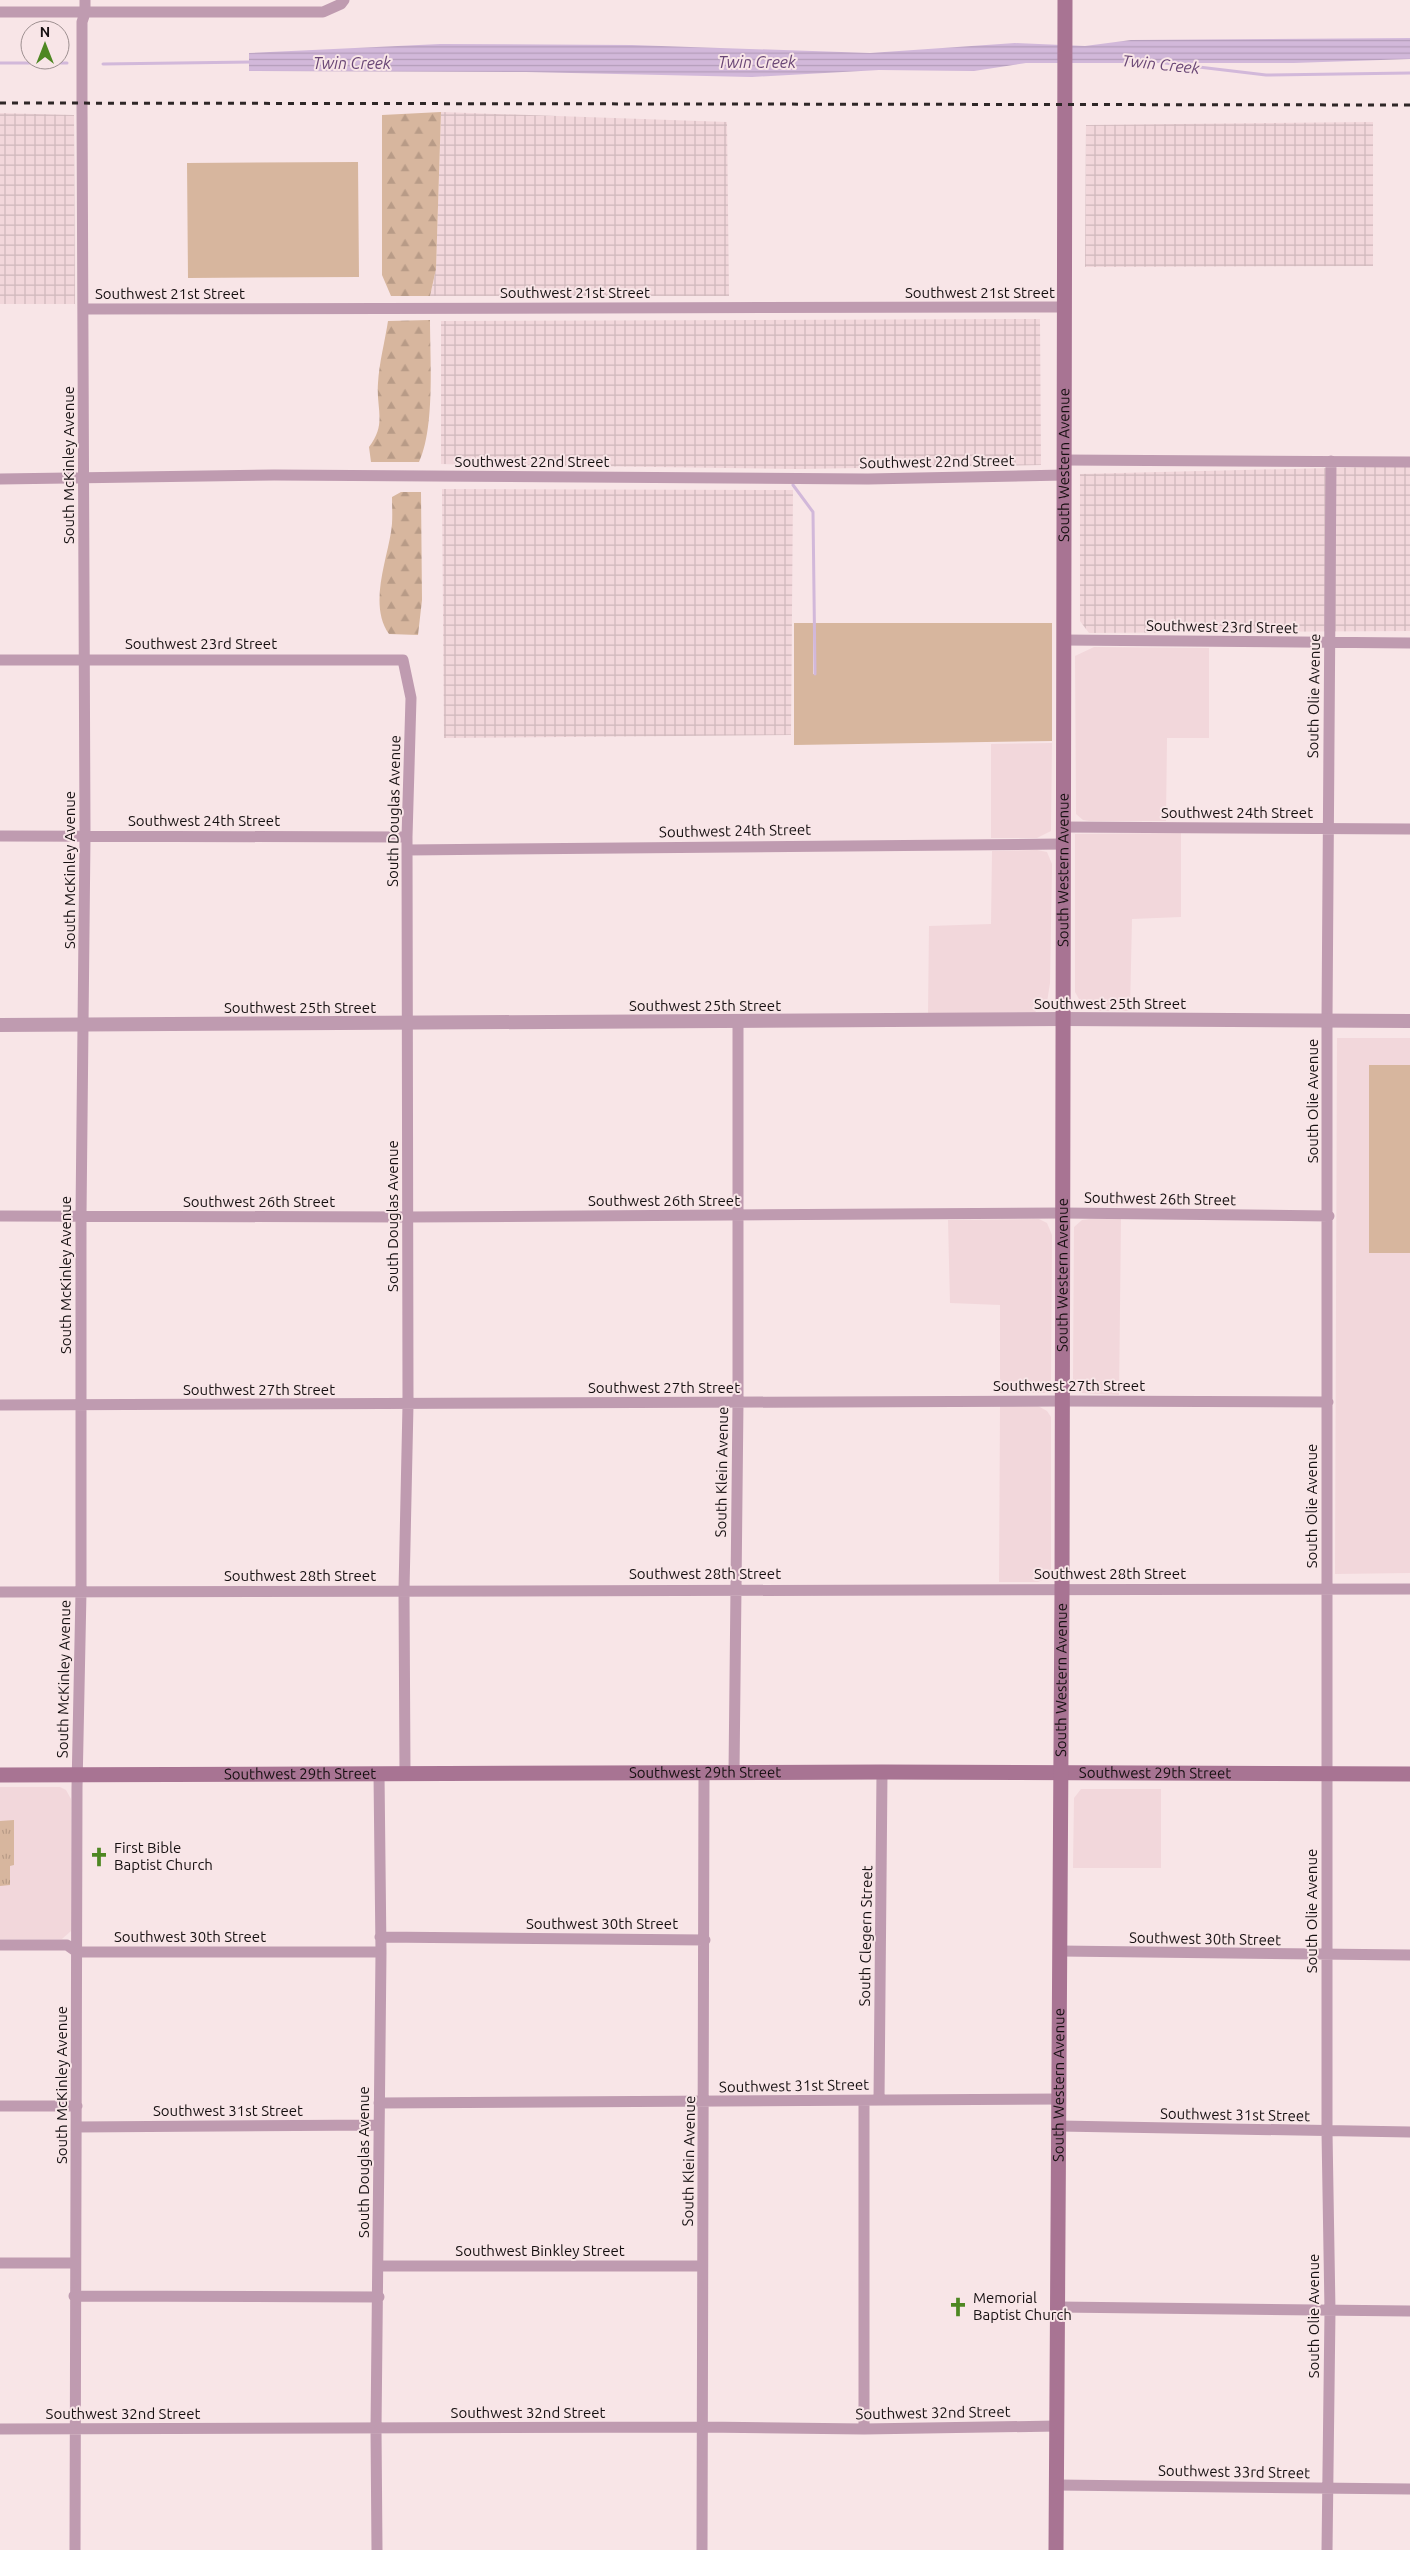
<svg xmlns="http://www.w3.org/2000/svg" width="1410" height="2550" viewBox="0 0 1410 2550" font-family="Ubuntu,sans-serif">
  <defs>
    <pattern id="industrial-grid" width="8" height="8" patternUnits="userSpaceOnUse" patternTransform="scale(1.25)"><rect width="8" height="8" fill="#f2d7db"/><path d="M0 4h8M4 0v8" fill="none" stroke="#cfb8bb"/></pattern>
    <pattern id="forest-firs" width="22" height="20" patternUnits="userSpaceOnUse" patternTransform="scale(1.25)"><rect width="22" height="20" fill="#d7b69e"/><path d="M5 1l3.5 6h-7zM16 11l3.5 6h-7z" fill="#b89b87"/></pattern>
    <pattern id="park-tufts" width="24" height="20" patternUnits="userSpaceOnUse" patternTransform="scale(1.25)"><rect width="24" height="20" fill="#d7b69e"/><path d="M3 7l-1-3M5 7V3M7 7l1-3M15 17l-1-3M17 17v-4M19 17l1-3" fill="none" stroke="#b89b87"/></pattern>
    <pattern id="water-rules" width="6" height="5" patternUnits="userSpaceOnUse" patternTransform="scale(1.25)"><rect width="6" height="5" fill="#d2b8da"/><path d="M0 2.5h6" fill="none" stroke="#b49dba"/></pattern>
  </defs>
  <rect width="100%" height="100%" fill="#f8e5e7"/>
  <!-- built -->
  <path fill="#f2d7db" d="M 1094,647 L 1209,648 L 1209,738 L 1167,738 L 1166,821 L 1089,821 L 1083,820 L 1076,814 L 1075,656 Z
    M 1052,743 L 1051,831 L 1037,838 L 991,838 L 991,744 Z
    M 1181,833 L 1181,917 L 1132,919 L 1130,1011 L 1101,1011 L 1084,1008 L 1075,992 L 1075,834 Z
    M 1037,850 L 1047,852 L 1052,864 L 1050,983 L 1047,1002 L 1035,1012 L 928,1014 L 929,926 L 991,924 L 992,851 Z
    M 1337,1038 L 1410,1038 L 1410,1573 L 1335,1574 Z
    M 1039,1219 L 1047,1223 L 1052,1235 L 1051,1382 L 1045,1393 L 1000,1393 L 1000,1305 L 950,1303 L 948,1220 Z
    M 1089,1219 L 1121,1219 L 1119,1395 L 1081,1393 L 1076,1390 L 1073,1380 L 1074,1227 L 1082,1220 Z
    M 1000,1406 L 1038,1406 L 1047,1411 L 1051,1417 L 1051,1570 L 1047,1578 L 1038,1582 L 999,1582 Z
    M 0,1787 L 60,1787 L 66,1790 L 71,1799 L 71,1931 L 62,1939 L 0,1939 Z
    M 1081,1789 L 1161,1789 L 1161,1868 L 1073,1868 L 1074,1798 Z"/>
  <!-- industrial -->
  <path fill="url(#industrial-grid)" d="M 441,112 L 727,122 L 729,296 L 430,296 L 436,269 Z
    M 0,113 L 74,115 L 75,304 L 0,304 Z
    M 1373,122 L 1373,266 L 1085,267 L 1086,125 Z
    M 1040,319 L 1041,465 L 798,469 L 441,464 L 441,321 Z
    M 1410,466 L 1410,631 L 1089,633 L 1080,621 L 1080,474 Z
    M 442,489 L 793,490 L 791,735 L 444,738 Z"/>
  <!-- grass -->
  <path fill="#d7b69e" d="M 358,162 L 359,277 L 188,278 L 187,163 Z
    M 794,623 L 813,623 L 813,674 L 815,674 L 815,623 L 1052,623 L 1052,741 L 794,745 Z
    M 1369,1065 L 1410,1065 L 1410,1253 L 1369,1253 Z"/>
  <!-- forest -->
  <path fill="url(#forest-firs)" d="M 441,112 L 436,269 L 430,296 L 391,296 L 382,275 L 382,115 Z
    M 430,320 C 430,359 435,428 419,462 L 371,462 L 369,447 C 387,424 376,409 378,383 C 379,363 385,341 388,321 Z
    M 401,492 L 421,492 L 422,600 L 418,635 L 389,634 C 369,606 386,563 391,532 C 393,521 392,508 392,497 Z"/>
  <!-- park -->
  <path fill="url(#park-tufts)" d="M 14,1820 L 14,1865 L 10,1866 L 10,1885 L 0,1886 L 0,1821 Z"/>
  <!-- water -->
  <path fill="url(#water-rules)" d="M 1410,38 L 1410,59 L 1294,63 L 1026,63 L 974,71 L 879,70 L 752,77 L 526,72 L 249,71 L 249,53 L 440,44 L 632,45 L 870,53 L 1015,43 L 1085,46 L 1131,40 Z"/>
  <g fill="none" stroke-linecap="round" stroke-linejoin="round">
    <!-- stream -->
    <path stroke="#d2b8da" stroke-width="3" d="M 0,63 L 67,63
      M 1165,63 L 1266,75 L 1410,73
      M 103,64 L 252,62
      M 793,485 L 813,512 L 815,674"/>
    <!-- minor -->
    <path stroke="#bf9bb0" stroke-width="11" d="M 0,12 L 323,12 L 341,4 L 344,0
      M 84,309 L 1065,307
      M 1065,460 L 1410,462
      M 0,479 L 274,475 L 868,479 L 1065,475
      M 1064,640 L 1410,643
      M 0,660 L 403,660 L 411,698 L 407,837 L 408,1405 L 404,1590 L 405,1774
      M 1063,827 L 1410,829
      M 0,836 L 407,837
      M 407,850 L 1063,844
      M 0,1216 L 408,1217 L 1063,1213 L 1329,1216
      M 0,1405 L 1062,1401 L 1328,1402
      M 0,1592 L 1410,1589
      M 734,1773 L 738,1402 L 738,1022
      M 380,1937 L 705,1940
      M 0,1945 L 67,1945 L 77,1952 L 381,1952
      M 1060,1951 L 1410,1955
      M 879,2100 L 882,1772
      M 864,2101 L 864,2429
      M 379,2103 L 1059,2099
      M 0,2106 L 77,2106
      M 1059,2126 L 1410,2132
      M 77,2127 L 379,2125
      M 0,2263 L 75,2263
      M 379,2266 L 702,2266
      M 74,2296 L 379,2297
      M 1058,2307 L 1410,2311
      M 0,2429 L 702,2427 L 864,2429 L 1057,2426
      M 1057,2485 L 1410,2489
      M 75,2550 L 77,1788 L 81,1592 L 81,1216 L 85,836 L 82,104 L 82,22 L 85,13 L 85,0
      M 377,2550 L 376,2429 L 381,1952 L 379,1774
      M 702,2550 L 704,1773
      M 1327,2550 L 1330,2311 L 1327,2132 L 1327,1020 L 1331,461"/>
    <!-- tertiary -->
    <path stroke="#bf9bb0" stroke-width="14" d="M 0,1025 L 1064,1019 L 1410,1021"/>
    <!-- secondary -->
    <g stroke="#a87493" stroke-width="15">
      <path id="s1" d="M 0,1775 L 882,1772 L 1410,1774"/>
      <path id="s2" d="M 1056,2550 L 1062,1589 L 1065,0"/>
    </g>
    <!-- rail -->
    <path stroke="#2e2627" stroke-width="3" stroke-dasharray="6 6" stroke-linecap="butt" d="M 0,103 L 1410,105"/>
  </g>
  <!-- icons -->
  <defs>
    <symbol id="church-bare" viewBox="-9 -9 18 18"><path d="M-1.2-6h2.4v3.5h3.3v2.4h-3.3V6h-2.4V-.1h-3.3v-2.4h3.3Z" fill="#4e8722" stroke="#f8e5e7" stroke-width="2.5" paint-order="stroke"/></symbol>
  </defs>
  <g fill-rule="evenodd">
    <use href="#church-bare" x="85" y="1843" width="28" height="28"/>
    <use href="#church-bare" x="944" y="2293" width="28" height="28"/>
  </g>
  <g text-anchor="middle" stroke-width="4" stroke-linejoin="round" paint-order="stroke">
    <!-- street labels -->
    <g font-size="15" fill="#161011" stroke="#f8e5e7">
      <text x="575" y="298">Southwest 21st Street</text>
      <text x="980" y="298">Southwest 21st Street</text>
      <text x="170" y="299">Southwest 21st Street</text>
      <text x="532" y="467">Southwest 22nd Street</text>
      <text transform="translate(937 462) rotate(-1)" y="5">Southwest 22nd Street</text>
      <text transform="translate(69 465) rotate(-90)" y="5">South McKinley Avenue</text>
      <text dy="5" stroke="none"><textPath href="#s2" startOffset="2085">South Western Avenue</textPath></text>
      <text transform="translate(1222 627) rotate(1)" y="5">Southwest 23rd Street</text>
      <text x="201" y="649">Southwest 23rd Street</text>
      <text transform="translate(1314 696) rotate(-89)" y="5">South Olie Avenue</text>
      <text transform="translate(394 811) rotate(-89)" y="5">South Douglas Avenue</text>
      <text x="1237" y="818">Southwest 24th Street</text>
      <text x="204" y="826">Southwest 24th Street</text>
      <text transform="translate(735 831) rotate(-1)" y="5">Southwest 24th Street</text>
      <text transform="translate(70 870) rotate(-90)" y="5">South McKinley Avenue</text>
      <text dy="5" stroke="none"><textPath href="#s2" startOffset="1680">South Western Avenue</textPath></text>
      <text x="1110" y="1009">Southwest 25th Street</text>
      <text x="705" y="1011">Southwest 25th Street</text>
      <text x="300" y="1013">Southwest 25th Street</text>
      <text transform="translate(1313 1101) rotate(-90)" y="5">South Olie Avenue</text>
      <text transform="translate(1160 1199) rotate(1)" y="5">Southwest 26th Street</text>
      <text x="664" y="1206">Southwest 26th Street</text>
      <text x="259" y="1207">Southwest 26th Street</text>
      <text transform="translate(393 1216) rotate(-90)" y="5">South Douglas Avenue</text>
      <text transform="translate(66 1275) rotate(-90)" y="5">South McKinley Avenue</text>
      <text dy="5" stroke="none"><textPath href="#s2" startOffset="1275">South Western Avenue</textPath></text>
      <text x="1069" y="1391">Southwest 27th Street</text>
      <text x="664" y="1393">Southwest 27th Street</text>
      <text x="259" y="1395">Southwest 27th Street</text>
      <text transform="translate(722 1472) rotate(-89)" y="5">South Klein Avenue</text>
      <text transform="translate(1312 1506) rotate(-90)" y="5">South Olie Avenue</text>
      <text x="705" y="1579">Southwest 28th Street</text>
      <text x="1110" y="1579">Southwest 28th Street</text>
      <text x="300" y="1581">Southwest 28th Street</text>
      <text transform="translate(64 1679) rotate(-89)" y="5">South McKinley Avenue</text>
      <text dy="5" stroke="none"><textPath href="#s2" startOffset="870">South Western Avenue</textPath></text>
      <text dy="5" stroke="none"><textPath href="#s1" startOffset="705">Southwest 29th Street</textPath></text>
      <text dy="5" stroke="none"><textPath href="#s1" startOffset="1155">Southwest 29th Street</textPath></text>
      <text dy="5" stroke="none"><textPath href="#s1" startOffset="300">Southwest 29th Street</textPath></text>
      <text transform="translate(1312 1911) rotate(-90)" y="5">South Olie Avenue</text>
      <text x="602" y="1929">Southwest 30th Street</text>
      <text transform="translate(866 1936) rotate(-89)" y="5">South Clegern Street</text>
      <text x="190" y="1942">Southwest 30th Street</text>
      <text transform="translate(1205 1939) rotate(1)" y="5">Southwest 30th Street</text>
      <text transform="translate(62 2085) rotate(-90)" y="5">South McKinley Avenue</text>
      <text dy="5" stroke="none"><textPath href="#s2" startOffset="465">South Western Avenue</textPath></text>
      <text transform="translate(794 2086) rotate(-1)" y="5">Southwest 31st Street</text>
      <text x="228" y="2116">Southwest 31st Street</text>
      <text transform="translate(1235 2115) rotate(1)" y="5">Southwest 31st Street</text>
      <text transform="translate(689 2161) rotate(-89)" y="5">South Klein Avenue</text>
      <text transform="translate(364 2162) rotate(-90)" y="5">South Douglas Avenue</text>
      <text x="540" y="2256">Southwest Binkley Street</text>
      <text transform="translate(1314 2316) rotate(-90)" y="5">South Olie Avenue</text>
      <text x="528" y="2418">Southwest 32nd Street</text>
      <text transform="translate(933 2413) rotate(-1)" y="5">Southwest 32nd Street</text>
      <text x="123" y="2419">Southwest 32nd Street</text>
      <text transform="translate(1234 2472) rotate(1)" y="5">Southwest 33rd Street</text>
    </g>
    <!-- poi labels -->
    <g font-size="15" fill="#161011" stroke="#f8e5e7" text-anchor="start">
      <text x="114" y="1853">First Bible<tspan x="114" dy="17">Baptist Church</tspan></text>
      <text x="973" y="2303">Memorial<tspan x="973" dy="17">Baptist Church</tspan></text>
    </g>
    <!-- water labels -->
    <g font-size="16" font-style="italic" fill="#694675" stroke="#f8e5e7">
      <text x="757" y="68">Twin Creek</text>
      <text x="352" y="69">Twin Creek</text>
      <text transform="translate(1161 64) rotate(6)" y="6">Twin Creek</text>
    </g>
  </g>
  <!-- north arrow -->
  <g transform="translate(45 45)"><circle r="24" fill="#f8e5e7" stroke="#9e9091"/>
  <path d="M0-4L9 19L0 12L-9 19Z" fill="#4e8722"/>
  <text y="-8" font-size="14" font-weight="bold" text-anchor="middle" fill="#161011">N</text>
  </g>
</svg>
